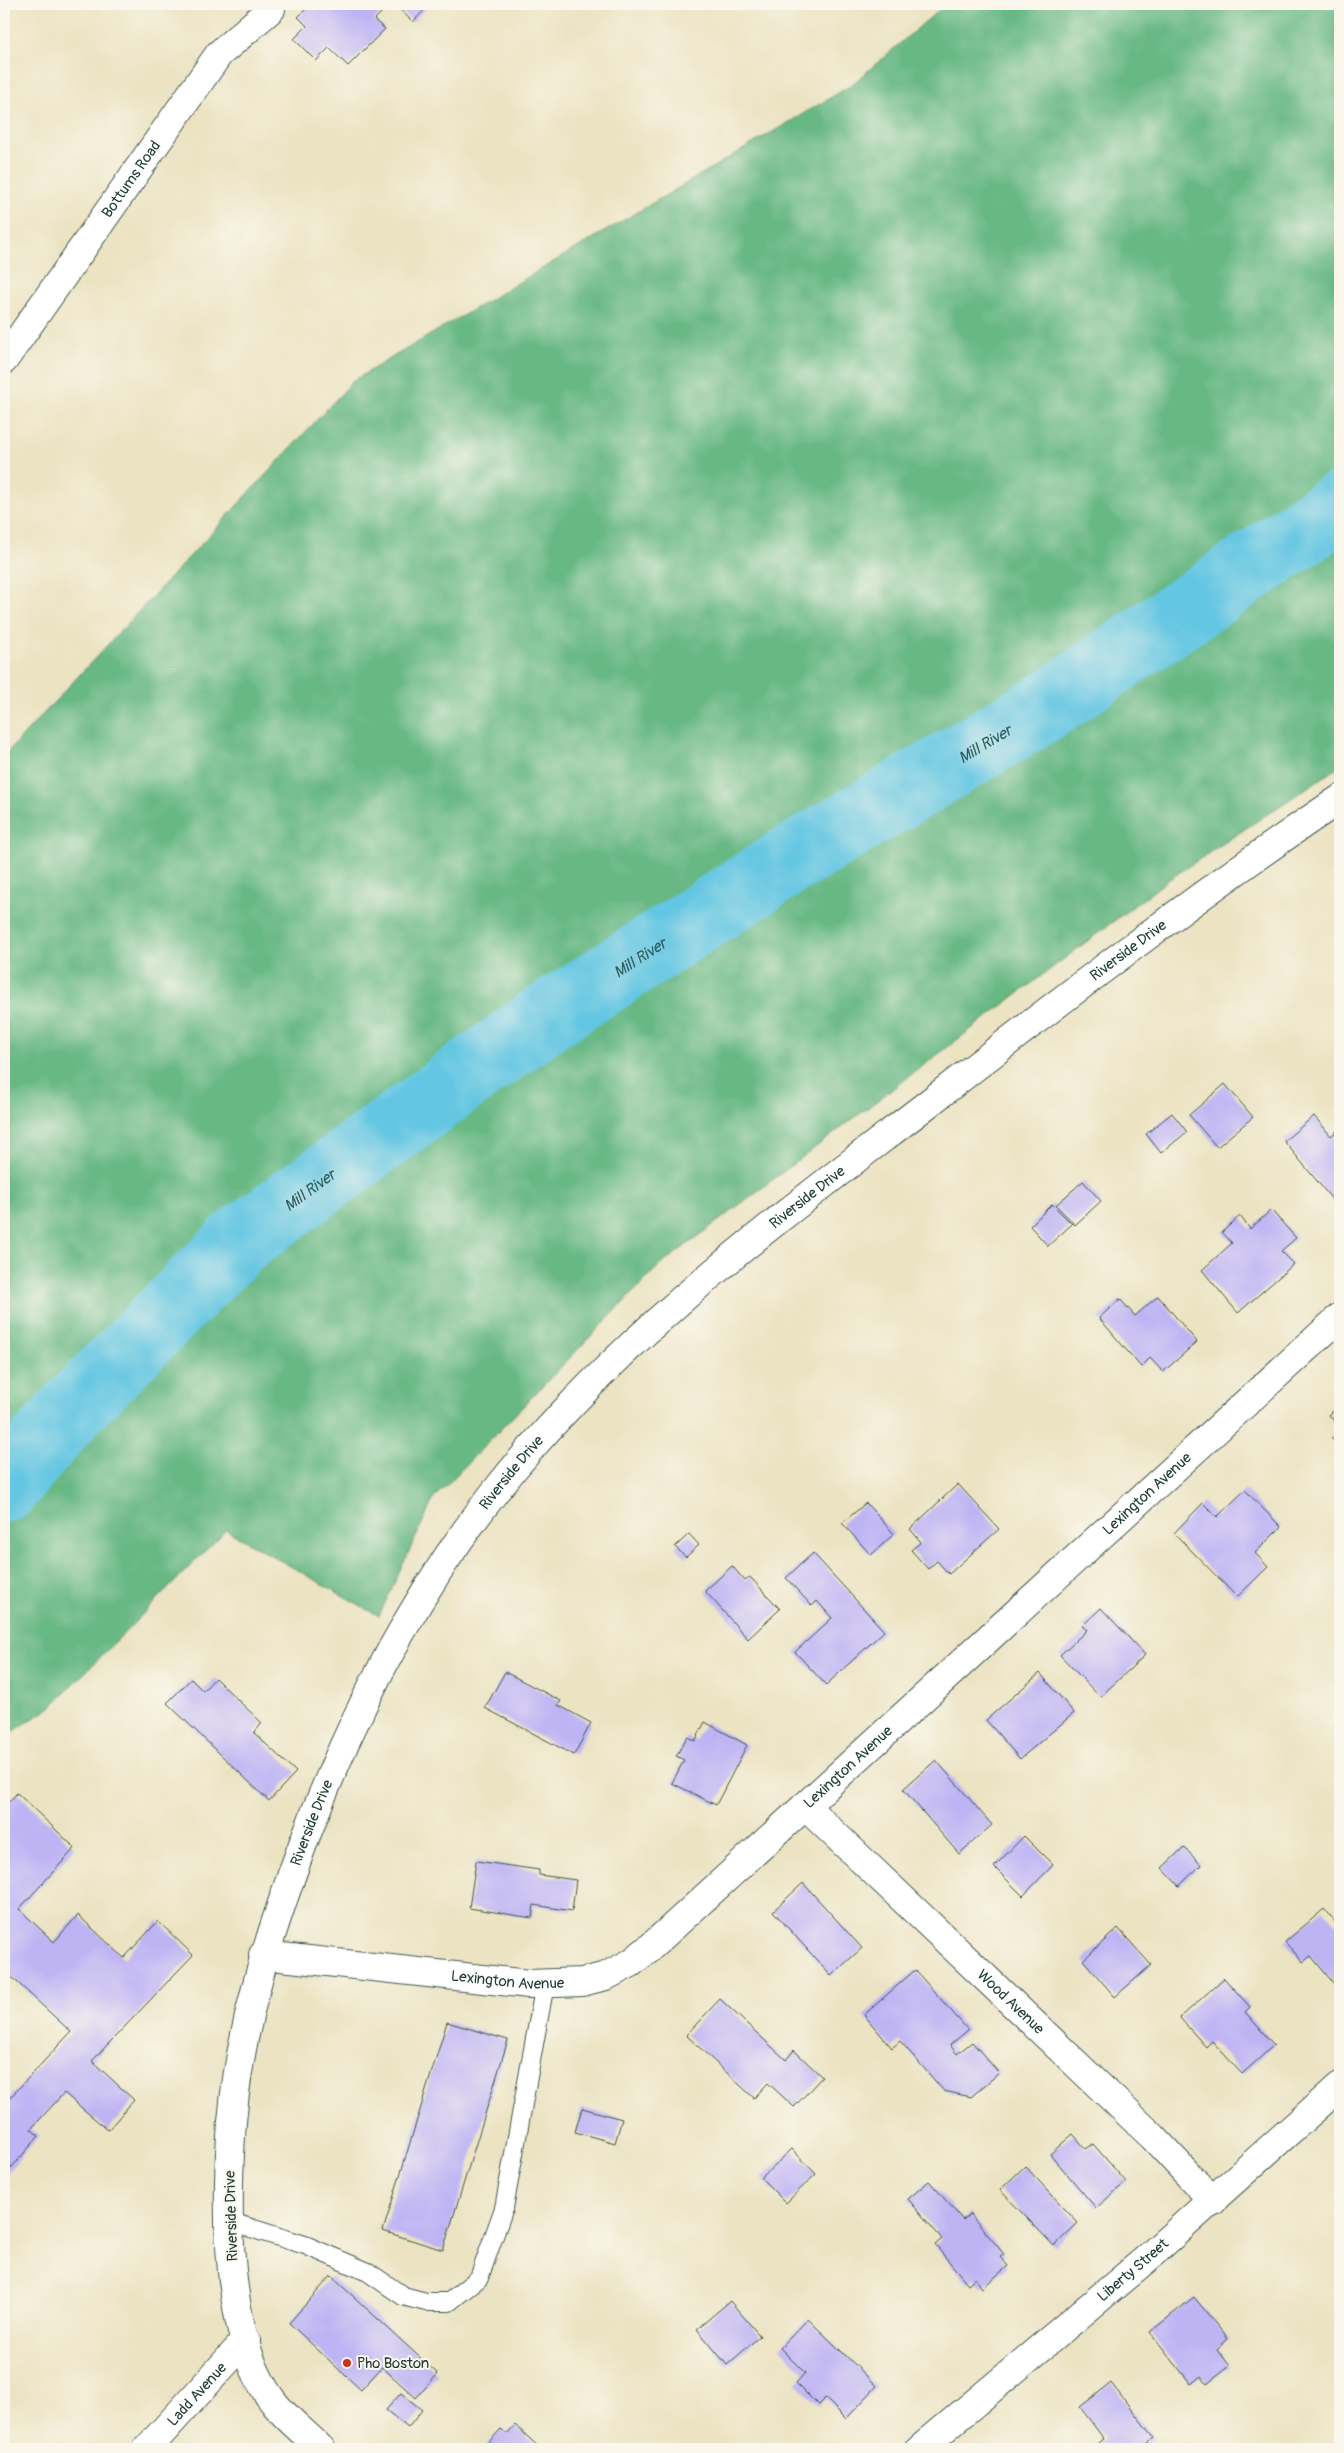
<svg xmlns="http://www.w3.org/2000/svg" width="1344" height="2453" viewBox="0 0 1344 2453" font-family="Pangolin,sans-serif">
  <rect width="100%" height="100%" fill="#fbf7ec"/>
  <filter id="ink" filterUnits="userSpaceOnUse"><feTurbulence type="fractalNoise" baseFrequency=".02" numOctaves="2"/><feDisplacementMap in="SourceGraphic" scale="10" xChannelSelector="R" yChannelSelector="G"/><feConvolveMatrix kernelMatrix="1 2 1 2 8 2 1 2 1" color-interpolation-filters="sRGB"/></filter>
  <filter id="wash" filterUnits="userSpaceOnUse"><feTurbulence type="fractalNoise" baseFrequency=".0096" numOctaves="4" result="noise"/><feDisplacementMap in="SourceGraphic" scale="20" xChannelSelector="R" yChannelSelector="G"/><feGaussianBlur stdDeviation="1.12" result="paint"/><feColorMatrix in="noise" values="0 0 0 0 0 0 0 0 0 0 0 0 0 0 0 0 0 1.4 0 .05"/><feComposite in="paint" operator="in"/></filter>
  <g filter="url(#wash)">
    <rect width="100%" height="100%" fill="#ebe3c2"/>
    <!-- forest -->
    <path fill="#67b884" stroke="#437a5c" d="M 946,4 L 1340,4 L 1340,766 L 1168,880 L 659,1266 L 434,1498 L 379,1616 L 226,1530 L 50,1708 L 4,1737 L 4,756 L 354,380 L 850,86 Z"/>
    <g fill="none" stroke-linecap="round" stroke-linejoin="round">
      <!-- river -->
      <path stroke="#64c6e2" stroke-width="69" id="s1" d="M 4,1488 L 73,1408 L 239,1241 L 541,1021 L 784,864 L 1044,708 L 1340,506"/>
    </g>
    <g id="blocks">
      <!-- building -->
      <path fill="#beb4f4" d="M 311,4 L 390,4 L 374,20 L 385,29 L 348,66 L 329,48 L 316,61 L 294,39 L 307,26 L 298,17 Z
        M 394,4 L 430,4 L 413,22 Z
        M 1225,1084 L 1253,1117 L 1217,1147 L 1189,1115 Z
        M 1172,1113 L 1187,1132 L 1161,1153 L 1146,1134 Z
        M 1314,1116 L 1331,1136 L 1340,1128 L 1340,1209 L 1284,1141 Z
        M 1083,1181 L 1101,1201 L 1075,1225 L 1056,1205 Z
        M 1052,1204 L 1072,1224 L 1048,1246 L 1030,1226 Z
        M 1271,1210 L 1296,1238 L 1281,1251 L 1294,1264 L 1238,1313 L 1202,1270 L 1232,1243 L 1222,1232 L 1240,1216 L 1250,1229 Z
        M 1158,1296 L 1197,1342 L 1163,1372 L 1150,1358 L 1141,1367 L 1099,1318 L 1120,1299 L 1135,1316 Z
        M 1340,1404 L 1340,1428 L 1329,1415 Z
        M 1340,1430 L 1340,1448 L 1331,1438 Z
        M 958,1484 L 999,1529 L 949,1574 L 937,1561 L 928,1569 L 911,1550 L 921,1542 L 910,1529 Z
        M 1245,1490 L 1281,1527 L 1255,1553 L 1268,1567 L 1237,1597 L 1174,1533 L 1203,1503 L 1217,1517 Z
        M 866,1503 L 894,1534 L 871,1555 L 842,1523 Z
        M 689,1534 L 699,1545 L 686,1557 L 675,1547 Z
        M 813,1553 L 884,1631 L 826,1685 L 795,1652 L 832,1618 L 817,1601 L 812,1606 L 786,1578 Z
        M 732,1566 L 745,1581 L 750,1577 L 780,1609 L 748,1639 L 705,1591 Z
        M 1101,1608 L 1145,1655 L 1100,1697 L 1060,1655 L 1087,1630 L 1082,1626 Z
        M 505,1672 L 561,1701 L 558,1705 L 591,1723 L 574,1755 L 485,1708 Z
        M 1040,1673 L 1074,1713 L 1020,1759 L 986,1720 Z
        M 215,1678 L 262,1723 L 254,1733 L 296,1772 L 269,1801 L 167,1703 L 191,1679 L 203,1691 Z
        M 705,1722 L 747,1745 L 716,1805 L 672,1783 L 684,1760 L 676,1756 L 687,1737 L 695,1741 Z
        M 936,1760 L 992,1825 L 959,1854 L 903,1789 Z
        M 17,1793 L 75,1848 L 19,1909 L 54,1942 L 78,1915 L 124,1958 L 158,1921 L 193,1955 L 92,2061 L 134,2100 L 108,2130 L 64,2093 L 31,2129 L 39,2136 L 4,2176 L 4,2104 L 71,2032 L 4,1970 L 4,1807 Z
        M 1024,1836 L 1053,1865 L 1023,1896 L 994,1867 Z
        M 1184,1847 L 1201,1865 L 1179,1886 L 1162,1868 Z
        M 476,1861 L 539,1870 L 539,1875 L 576,1880 L 572,1911 L 534,1905 L 532,1918 L 469,1908 Z
        M 803,1883 L 862,1948 L 831,1976 L 773,1911 Z
        M 1324,1909 L 1340,1928 L 1340,1991 L 1311,1956 L 1303,1962 L 1285,1942 Z
        M 1118,1928 L 1151,1965 L 1115,1997 L 1083,1960 Z
        M 915,1970 L 968,2030 L 950,2045 L 957,2054 L 972,2042 L 999,2073 L 971,2097 L 944,2091 L 900,2041 L 892,2048 L 864,2015 Z
        M 1224,1978 L 1250,2007 L 1245,2012 L 1274,2045 L 1242,2074 L 1212,2041 L 1206,2047 L 1180,2018 Z
        M 720,1999 L 786,2060 L 794,2050 L 822,2077 L 794,2107 L 768,2083 L 754,2098 L 686,2035 Z
        M 447,2022 L 508,2040 L 443,2250 L 383,2231 Z
        M 582,2108 L 622,2119 L 615,2143 L 575,2132 Z
        M 1073,2134 L 1086,2149 L 1093,2144 L 1126,2182 L 1096,2208 L 1050,2154 Z
        M 792,2149 L 816,2174 L 786,2203 L 761,2178 Z
        M 1025,2166 L 1078,2223 L 1054,2246 L 1000,2190 Z
        M 929,2181 L 963,2220 L 970,2214 L 1004,2254 L 1000,2257 L 1008,2266 L 982,2288 L 975,2278 L 968,2284 L 935,2245 L 942,2239 L 908,2199 Z
        M 331,2276 L 438,2374 L 416,2398 L 382,2367 L 361,2390 L 289,2323 Z
        M 1194,2297 L 1228,2339 L 1217,2349 L 1230,2366 L 1207,2384 L 1201,2376 L 1191,2384 L 1150,2332 Z
        M 730,2301 L 760,2336 L 727,2365 L 697,2329 Z
        M 808,2319 L 877,2386 L 846,2419 L 825,2398 L 818,2405 L 796,2383 L 805,2373 L 780,2348 Z
        M 1111,2383 L 1154,2438 L 1139,2449 L 1104,2449 L 1099,2443 L 1104,2439 L 1080,2407 Z
        M 401,2393 L 422,2410 L 408,2428 L 386,2410 Z
        M 515,2425 L 541,2449 L 482,2449 L 501,2429 L 507,2434 Z"/>
    </g>
  </g>
  <g filter="url(#ink)">
    <use href="#blocks" fill-opacity="0" stroke="#3e5649" stroke-width="1"/>
    <g fill="none" stroke-linecap="round" stroke-linejoin="round">
      <defs>
        <path id="service" d="M 228,2221 L 305,2245 L 368,2272 L 403,2296 L 426,2302 L 449,2302 L 479,2278 L 504,2208 L 545,1984"/>
        <g id="minor">
          <path id="s2" d="M 4,360 L 219,54 L 271,9"/>
          <path id="s3" d="M 805,1806 L 1153,2137 L 1213,2201"/>
          <path id="s4" d="M 263,1955 L 529,1984 L 555,1983 L 582,1982 L 606,1976 L 631,1963 L 653,1945 L 1340,1317"/>
          <path id="s5" d="M 920,2449 L 1145,2260 L 1340,2086"/>
        </g>
        <g id="tertiary">
          <path id="s6" d="M 147,2449 L 246,2340"/>
          <path id="s7" d="M 321,2449 C 306,2434 288,2420 275,2404 C 223,2340 226,2200 232,2122 C 240,2024 270,1933 304,1841 C 351,1718 412,1597 494,1493 C 614,1340 772,1224 925,1106 C 1061,1000 1197,895 1340,799"/>
        </g>
      </defs>
      <!-- service casing -->
      <use href="#service" stroke="#3e5649" stroke-width="20"/>
      <!-- minor casing -->
      <use href="#minor" stroke="#3e5649" stroke-width="30"/>
      <!-- tertiary casing -->
      <use href="#tertiary" stroke="#3e5649" stroke-width="30"/>
      <!-- service -->
      <use href="#service" stroke="#fff" stroke-width="18"/>
      <!-- minor -->
      <use href="#minor" stroke="#fff" stroke-width="28"/>
      <!-- tertiary -->
      <use href="#tertiary" stroke="#fff" stroke-width="28"/>
    </g>
  </g>
  <!-- markers -->
  <circle fill="#c8321e" stroke="#fbf7ec" stroke-width="2" cx="347" cy="2363" r="5"/>
  <g text-anchor="middle" stroke-width="4" stroke-linejoin="round" paint-order="stroke">
    <!-- street labels -->
    <g font-size="15" fill="#1f3d34" stroke="#fbf7ec">
      <text dy="5" stroke="none"><textPath href="#s2" startOffset="221">Bottums Road</textPath></text>
      <text dy="5" stroke="none"><textPath href="#s7" startOffset="1881">Riverside Drive</textPath></text>
      <text dy="5" stroke="none"><textPath href="#s7" startOffset="1476">Riverside Drive</textPath></text>
      <text dy="5" stroke="none"><textPath href="#s7" startOffset="1071">Riverside Drive</textPath></text>
      <text dy="5" stroke="none"><textPath href="#s4" startOffset="1071">Lexington Avenue</textPath></text>
      <text dy="5" stroke="none"><textPath href="#s4" startOffset="666">Lexington Avenue</textPath></text>
      <text dy="5" stroke="none"><textPath href="#s7" startOffset="666">Riverside Drive</textPath></text>
      <text dy="5" stroke="none"><textPath href="#s4" startOffset="246">Lexington Avenue</textPath></text>
      <text dy="5" stroke="none"><textPath href="#s3" startOffset="284">Wood Avenue</textPath></text>
      <text transform="translate(231 2216) rotate(-92)" y="5">Riverside Drive</text>
      <text dy="5" stroke="none"><textPath href="#s5" startOffset="278">Liberty Street</textPath></text>
      <text dy="5" stroke="none"><textPath href="#s6" startOffset="74">Ladd Avenue</textPath></text>
    </g>
    <!-- poi labels -->
    <g font-size="15" fill="#1f3d34" stroke="#fbf7ec" text-anchor="start">
      <text x="357" y="2368">Pho Boston</text>
    </g>
    <!-- water labels -->
    <g font-size="16" font-style="italic" fill="#305f60" stroke="#fbf7ec">
      <text dy="6" stroke="none"><textPath href="#s1" startOffset="1238">Mill River</textPath></text>
      <text dy="6" stroke="none"><textPath href="#s1" startOffset="832">Mill River</textPath></text>
      <text dy="6" stroke="none"><textPath href="#s1" startOffset="428">Mill River</textPath></text>
    </g>
  </g>
  <!-- margin -->
  <rect width="1344" height="2453" fill="none" stroke="#fbf7ec" stroke-width="20"/>
</svg>
